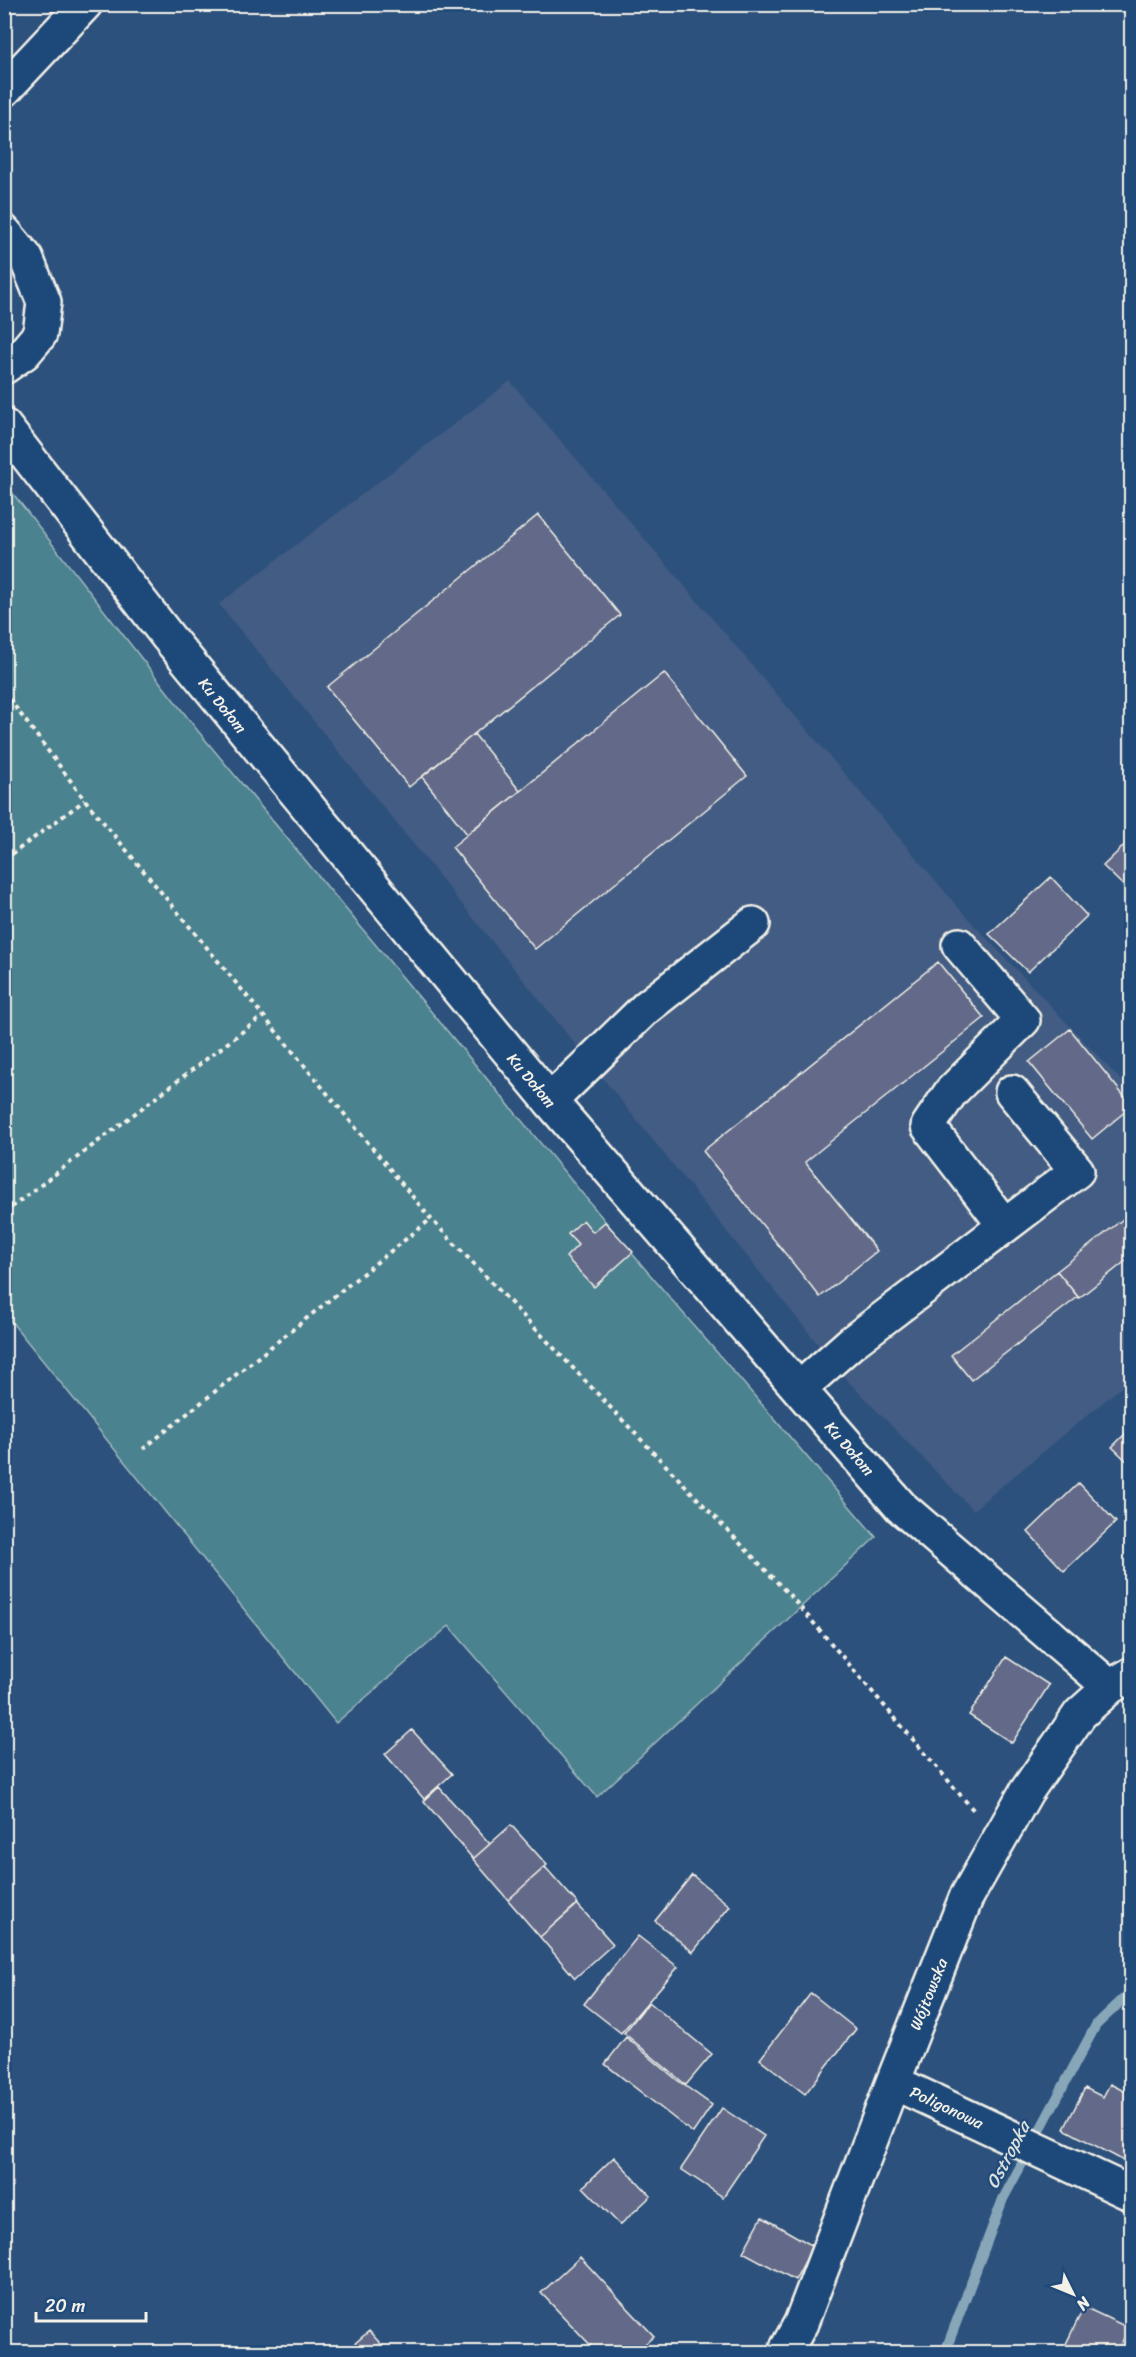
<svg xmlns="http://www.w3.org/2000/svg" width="1136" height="2357" viewBox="0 0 1136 2357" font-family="Sriracha,sans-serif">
  <rect width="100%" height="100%" fill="#2d517d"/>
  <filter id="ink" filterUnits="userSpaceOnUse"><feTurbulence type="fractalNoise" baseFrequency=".0167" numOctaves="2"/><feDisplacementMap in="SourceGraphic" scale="12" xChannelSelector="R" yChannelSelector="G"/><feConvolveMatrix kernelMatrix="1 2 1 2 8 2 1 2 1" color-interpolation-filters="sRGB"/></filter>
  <g filter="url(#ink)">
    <!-- built -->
    <path fill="#425c83" d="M 510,381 L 964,914 L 1131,1091 L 1131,1379 L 973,1510 L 847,1380 L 219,604 Z"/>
    <!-- green -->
    <path fill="#4c828f" stroke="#a0babc" stroke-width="1.5" d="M 4,482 L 198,731 L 640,1263 L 876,1537 L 597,1797 L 449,1626 L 336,1723 L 5,1314 Z"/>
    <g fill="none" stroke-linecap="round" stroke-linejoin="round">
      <!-- stream -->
      <path stroke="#87a7b9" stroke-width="10" d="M 945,2352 L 1003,2199 L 1096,2025 L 1132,1991"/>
    </g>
    <!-- building -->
    <path fill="#646b89" stroke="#f4f1e8" stroke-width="1.5" d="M 538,515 L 620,615 L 409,787 L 327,687 Z
      M 664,673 L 747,776 L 535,949 L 452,847 Z
      M 474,734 L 520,791 L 467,834 L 422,777 Z
      M 1132,838 L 1132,894 L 1103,866 Z
      M 1051,877 L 1087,916 L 1028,972 L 989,934 Z
      M 938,962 L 984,1018 L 805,1162 L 877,1251 L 820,1297 L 703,1151 Z
      M 1070,1029 L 1132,1106 L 1092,1139 L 1029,1062 Z
      M 1132,1212 L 1132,1256 L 1079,1298 L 1057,1271 Z
      M 583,1220 L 593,1232 L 605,1222 L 633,1252 L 594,1287 L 566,1257 L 578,1245 L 568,1234 Z
      M 1057,1271 L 1078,1297 L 971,1380 L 951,1355 Z
      M 1132,1427 L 1132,1466 L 1112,1447 Z
      M 1079,1483 L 1116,1522 L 1064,1571 L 1028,1532 Z
      M 1006,1657 L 1049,1685 L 1012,1743 L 969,1715 Z
      M 412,1730 L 452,1774 L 424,1799 L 385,1754 Z
      M 439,1787 L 490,1844 L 473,1859 L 424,1801 Z
      M 511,1825 L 547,1865 L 508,1900 L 473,1859 Z
      M 545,1867 L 578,1904 L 540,1937 L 508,1900 Z
      M 692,1875 L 730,1906 L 693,1952 L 655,1921 Z
      M 577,1904 L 613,1944 L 575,1978 L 540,1937 Z
      M 638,1936 L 678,1967 L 621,2033 L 584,2004 Z
      M 811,1993 L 856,2029 L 805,2094 L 760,2059 Z
      M 649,2002 L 712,2054 L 686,2085 L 624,2033 Z
      M 626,2037 L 677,2080 L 712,2105 L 693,2133 L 605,2064 Z
      M 1110,2084 L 1132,2095 L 1132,2145 L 1124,2161 L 1064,2129 L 1085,2088 L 1103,2097 Z
      M 722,2108 L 764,2136 L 723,2197 L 681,2169 Z
      M 614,2157 L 651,2196 L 620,2225 L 583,2187 Z
      M 762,2217 L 813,2246 L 795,2280 L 743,2252 Z
      M 580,2257 L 654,2336 L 636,2352 L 597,2352 L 541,2293 Z
      M 1084,2307 L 1129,2328 L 1117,2352 L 1062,2352 Z
      M 369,2331 L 388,2352 L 345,2352 Z"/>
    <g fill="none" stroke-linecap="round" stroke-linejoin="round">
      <defs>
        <path id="minor" d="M 4,90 L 85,4
          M 4,232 L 26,258 L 44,302 L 40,334 L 24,353 L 4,367
          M 4,426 L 168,637 L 550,1101 L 901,1507 L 1110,1687
          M 959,945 L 1023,1020 L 951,1092 L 928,1126 L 1005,1226
          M 550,1101 L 647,1007 L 753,924
          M 799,1389 L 851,1343 L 1077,1171 L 1012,1092
          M 893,2082 L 1132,2194
          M 785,2352 L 801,2323 L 893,2082 L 966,1898 L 1026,1792 L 1080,1714 L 1110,1687 L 1132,1674"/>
      </defs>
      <!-- minor casing -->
      <use href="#minor" stroke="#f4f1e8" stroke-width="38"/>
      <!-- path -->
      <path stroke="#f4f1e8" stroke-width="4" stroke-dasharray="4.5 4.5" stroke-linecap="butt" d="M 4,692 L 85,800 L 431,1219 L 794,1600 L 975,1812
        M 4,860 L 85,800
        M 4,1213 L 263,1016
        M 143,1449 L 431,1219"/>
      <!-- minor -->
      <use href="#minor" stroke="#1f4a7a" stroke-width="33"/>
    </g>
  </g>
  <g text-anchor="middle" stroke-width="4.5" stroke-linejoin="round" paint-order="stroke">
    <!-- street labels -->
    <g font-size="16" fill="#f4f1e8" stroke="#1f4a7a">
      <text transform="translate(223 705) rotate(51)" y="6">Ku Dołom</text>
      <text transform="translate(532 1080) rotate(50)" y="6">Ku Dołom</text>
      <text transform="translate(850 1448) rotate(49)" y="6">Ku Dołom</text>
      <text transform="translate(928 1994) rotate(-68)" y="6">Wójtowska</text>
      <text transform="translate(947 2107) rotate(25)" y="6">Poligonowa</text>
    </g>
    <!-- water labels -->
    <g font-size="18" font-style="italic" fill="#d9dfdc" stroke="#1f4a7a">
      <text transform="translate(1008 2155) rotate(-62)" y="6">Ostropka</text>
    </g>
  </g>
  <!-- margin -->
  <rect width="1136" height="2357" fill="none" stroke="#1f4a7a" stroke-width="24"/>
  <rect x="12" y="12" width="1112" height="2333" fill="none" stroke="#f4f1e8" stroke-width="2" filter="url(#ink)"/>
  <!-- north arrow -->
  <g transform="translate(1073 2294) rotate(133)" stroke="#1f4a7a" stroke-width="4.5" paint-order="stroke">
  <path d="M0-4.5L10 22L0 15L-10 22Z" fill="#f4f1e8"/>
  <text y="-9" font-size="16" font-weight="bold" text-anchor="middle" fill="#f4f1e8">N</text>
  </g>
  <!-- scale -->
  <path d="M36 2312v9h110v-9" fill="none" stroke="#f4f1e8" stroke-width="3"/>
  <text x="45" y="2312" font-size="18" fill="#f4f1e8" stroke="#1f4a7a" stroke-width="4.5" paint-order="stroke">20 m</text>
</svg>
